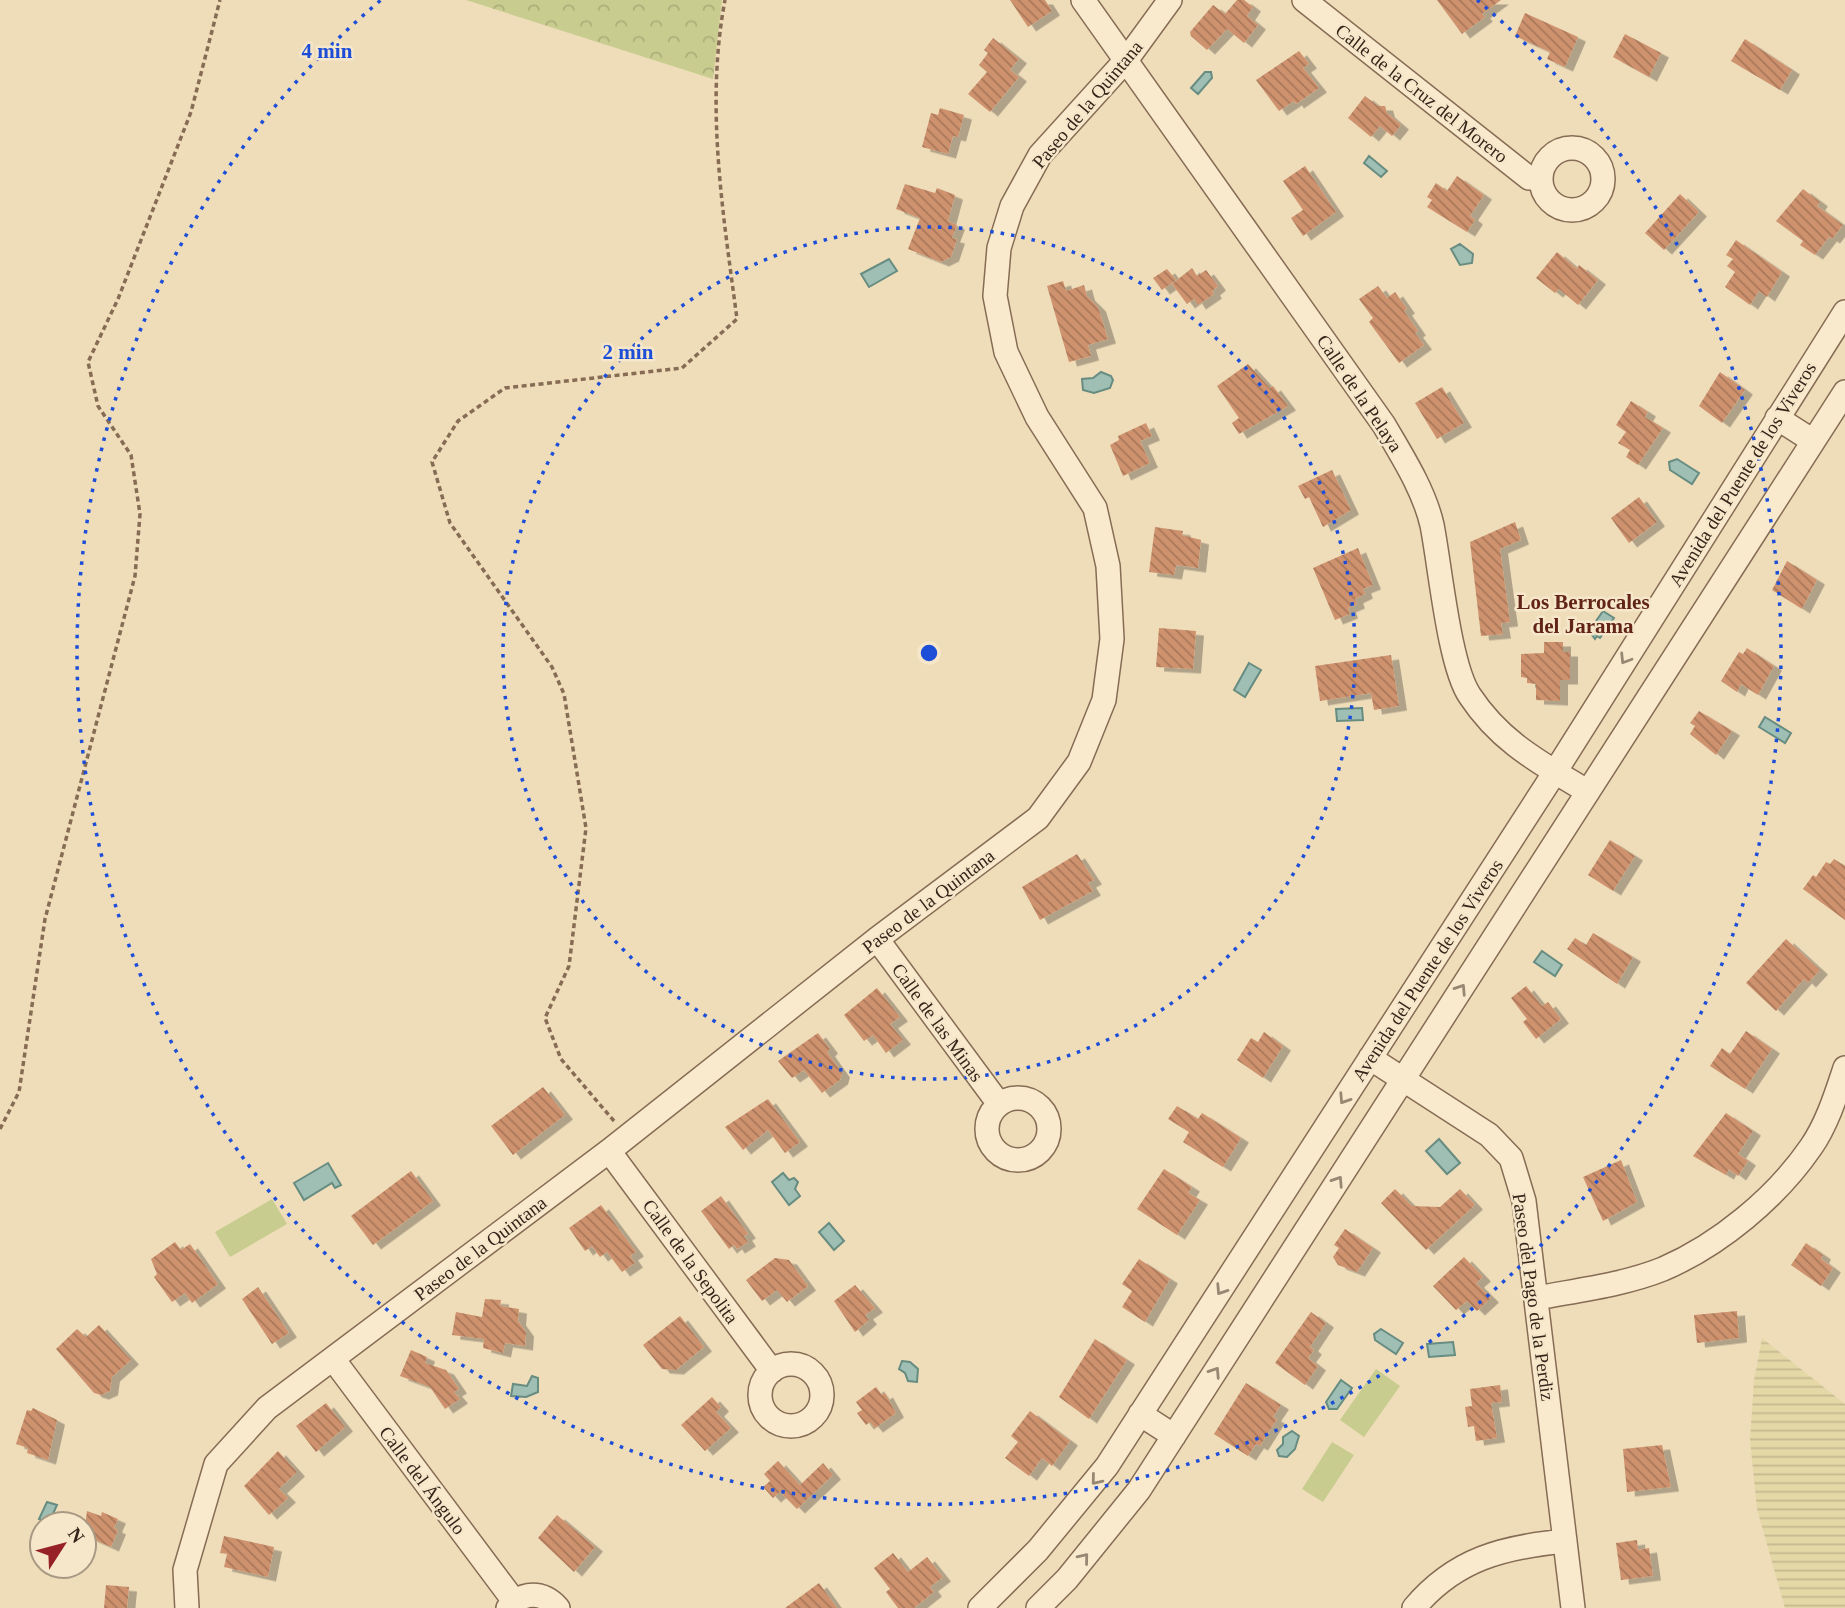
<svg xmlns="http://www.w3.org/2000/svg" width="1845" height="1608" viewBox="0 0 1845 1608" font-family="Georgia,serif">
  <defs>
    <pattern id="farmland-rules" width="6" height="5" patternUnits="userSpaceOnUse" patternTransform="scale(1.75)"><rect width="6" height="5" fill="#e4d8a7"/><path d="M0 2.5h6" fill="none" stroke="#c4b98f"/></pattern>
    <pattern id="forest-crowns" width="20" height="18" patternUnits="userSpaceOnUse" patternTransform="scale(1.75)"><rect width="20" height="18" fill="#c8cc8e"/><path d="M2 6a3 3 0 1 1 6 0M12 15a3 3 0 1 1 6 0" fill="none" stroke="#acaf7a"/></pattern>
    <pattern id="building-back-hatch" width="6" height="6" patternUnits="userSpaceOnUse" patternTransform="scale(1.75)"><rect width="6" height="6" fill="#cf926e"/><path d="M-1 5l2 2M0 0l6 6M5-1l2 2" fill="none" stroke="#a9775a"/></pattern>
    <filter id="shadow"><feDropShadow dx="8" dy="4.5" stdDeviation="0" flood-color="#0004"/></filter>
  </defs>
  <rect width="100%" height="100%" fill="#efddba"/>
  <!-- farmland -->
  <path fill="url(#farmland-rules)" d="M 1762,1338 L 1845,1404 L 1845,1608 L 1785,1608 L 1757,1509 L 1750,1440 L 1754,1380 Z"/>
  <!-- grass -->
  <path fill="#c8cc8e" d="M 272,1199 L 287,1224 L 230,1257 L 215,1232 Z
    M 1376,1369 L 1400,1386 L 1364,1437 L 1340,1420 Z
    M 1332,1442 L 1354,1455 L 1323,1502 L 1302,1489 Z"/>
  <!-- forest -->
  <path fill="url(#forest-crowns)" d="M 466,0 L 722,0 L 713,79 Z"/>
  <!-- water -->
  <path fill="#9fbfb4" stroke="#678c81" stroke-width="2" d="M 1205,72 L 1211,72 L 1212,78 L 1198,94 L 1191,88 Z
    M 1369,156 L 1387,171 L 1381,177 L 1364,163 Z
    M 1460,244 L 1473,254 L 1472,263 L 1460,265 L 1451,249 Z
    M 889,259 L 897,271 L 869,287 L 861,274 Z
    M 1101,372 L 1111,376 L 1113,380 L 1110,388 L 1094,393 L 1083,390 L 1082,379 L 1093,378 Z
    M 1677,459 L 1699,473 L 1692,484 L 1670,470 L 1669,462 Z
    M 1603,611 L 1614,618 L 1600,638 L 1597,636 L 1595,639 L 1589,631 Z
    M 1249,663 L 1261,670 L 1245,697 L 1234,690 Z
    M 1362,708 L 1363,720 L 1337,721 L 1336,709 Z
    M 1765,717 L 1791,733 L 1785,743 L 1759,727 Z
    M 1542,951 L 1562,965 L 1555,976 L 1534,962 Z
    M 1439,1139 L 1460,1163 L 1447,1174 L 1426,1151 Z
    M 328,1163 L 341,1185 L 335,1188 L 332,1183 L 304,1200 L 294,1183 Z
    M 783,1173 L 789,1180 L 794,1178 L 798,1182 L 795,1189 L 800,1196 L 789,1205 L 772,1182 Z
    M 829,1223 L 844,1241 L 834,1250 L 819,1232 Z
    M 1381,1329 L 1403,1343 L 1396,1354 L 1375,1340 L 1374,1334 Z
    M 1453,1342 L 1455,1355 L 1429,1357 L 1427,1344 Z
    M 902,1361 L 910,1362 L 918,1369 L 917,1382 L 908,1381 L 905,1373 L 899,1369 Z
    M 532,1376 L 538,1378 L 538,1392 L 526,1397 L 511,1396 L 513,1384 L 527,1386 Z
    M 1341,1380 L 1352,1388 L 1337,1409 L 1329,1409 L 1326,1402 Z
    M 1292,1431 L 1299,1436 L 1295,1449 L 1287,1457 L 1279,1456 L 1277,1450 L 1283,1444 L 1283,1437 Z
    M 47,1502 L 57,1505 L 49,1523 L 39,1519 Z"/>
  <!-- building -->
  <path fill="url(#building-back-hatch)" filter="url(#shadow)" d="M 1010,0 L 1045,0 L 1052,11 L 1028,27 Z
    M 1237,0 L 1244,0 L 1253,7 L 1247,16 L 1258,25 L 1244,43 L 1227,29 L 1207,50 L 1191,36 L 1190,32 L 1213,5 L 1225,14 Z
    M 1437,0 L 1501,0 L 1482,14 L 1485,17 L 1462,34 Z
    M 1525,13 L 1578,37 L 1565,67 L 1547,59 L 1550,52 L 1515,36 Z
    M 1625,34 L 1661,53 L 1649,77 L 1613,57 Z
    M 993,38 L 1019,59 L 1010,70 L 1019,77 L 990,112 L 968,94 L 987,72 L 979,65 L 988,53 L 984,50 Z
    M 1745,39 L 1792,70 L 1780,90 L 1731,61 Z
    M 1299,51 L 1309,64 L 1303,68 L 1319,88 L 1296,104 L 1294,101 L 1279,111 L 1256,80 Z
    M 1365,96 L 1378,106 L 1385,106 L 1387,113 L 1401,125 L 1392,136 L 1380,126 L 1371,137 L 1348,118 Z
    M 940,108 L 964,115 L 958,137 L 953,136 L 948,154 L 922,147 L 931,113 L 938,115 Z
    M 1305,166 L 1336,212 L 1303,236 L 1291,218 L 1303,210 L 1283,181 Z
    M 1457,176 L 1484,195 L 1470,216 L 1475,220 L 1467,232 L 1427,207 L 1432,200 L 1427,197 L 1436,183 L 1447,191 Z
    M 905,184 L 935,193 L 937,188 L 955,195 L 948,221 L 957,225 L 952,238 L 957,239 L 951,257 L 941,262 L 908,249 L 920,218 L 896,209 Z
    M 1803,189 L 1820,202 L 1817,206 L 1843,225 L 1832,239 L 1829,237 L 1815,255 L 1800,245 L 1803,241 L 1776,221 Z
    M 1680,194 L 1699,212 L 1664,250 L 1645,233 Z
    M 1736,240 L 1782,272 L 1767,297 L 1759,291 L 1750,305 L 1725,287 L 1735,272 L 1727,266 L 1733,259 L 1726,255 Z
    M 1557,252 L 1577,269 L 1579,265 L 1598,280 L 1578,305 L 1559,289 L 1555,293 L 1536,278 Z
    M 1192,268 L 1197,276 L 1206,270 L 1218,286 L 1212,291 L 1214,294 L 1198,305 L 1194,299 L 1187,304 L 1172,284 Z
    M 1167,269 L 1176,280 L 1162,290 L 1153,278 Z
    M 1063,281 L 1066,291 L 1084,285 L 1087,296 L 1098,307 L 1108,339 L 1088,345 L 1091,356 L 1069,362 L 1047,286 Z
    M 1378,286 L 1387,298 L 1395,292 L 1407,309 L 1404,311 L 1418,331 L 1415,333 L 1424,345 L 1399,363 L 1369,322 L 1373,318 L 1359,299 Z
    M 1248,364 L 1270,388 L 1273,386 L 1288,406 L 1239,434 L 1232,423 L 1239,418 L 1217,386 Z
    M 1720,372 L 1745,390 L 1722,423 L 1699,406 Z
    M 1442,387 L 1464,423 L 1437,439 L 1415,403 Z
    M 1631,401 L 1648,412 L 1645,417 L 1663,428 L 1638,465 L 1626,457 L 1630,450 L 1618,443 L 1626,432 L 1616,425 Z
    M 1146,423 L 1152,436 L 1140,441 L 1150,463 L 1123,476 L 1110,445 L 1119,440 L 1118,436 Z
    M 1332,470 L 1351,510 L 1323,527 L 1309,497 L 1305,499 L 1298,486 Z
    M 1639,497 L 1657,522 L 1629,543 L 1611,518 Z
    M 1515,522 L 1521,540 L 1500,549 L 1510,622 L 1501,623 L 1503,634 L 1481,636 L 1470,542 Z
    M 1155,527 L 1183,531 L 1182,535 L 1201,540 L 1198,568 L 1176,565 L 1174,575 L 1149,572 Z
    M 1358,548 L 1373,585 L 1363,589 L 1365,594 L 1355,599 L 1357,604 L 1348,608 L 1350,614 L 1335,620 L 1313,568 Z
    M 1787,561 L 1817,580 L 1802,609 L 1772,590 Z
    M 1159,628 L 1196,631 L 1193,669 L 1156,667 Z
    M 1544,642 L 1563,642 L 1563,652 L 1570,652 L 1570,680 L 1560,680 L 1560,701 L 1536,700 L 1536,684 L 1527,683 L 1527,678 L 1521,677 L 1521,654 L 1544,653 Z
    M 1747,648 L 1774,666 L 1758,695 L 1741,684 L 1737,692 L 1721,681 L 1739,652 L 1743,654 Z
    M 1391,655 L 1399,706 L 1374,710 L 1371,693 L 1320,701 L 1315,666 Z
    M 1699,711 L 1732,731 L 1716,755 L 1690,734 L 1695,726 L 1690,723 Z
    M 1610,840 L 1635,856 L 1613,891 L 1588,875 Z
    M 1077,854 L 1094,880 L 1088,883 L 1093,891 L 1040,920 L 1022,887 Z
    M 1834,859 L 1845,866 L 1845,920 L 1803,889 L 1813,875 L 1816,877 L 1826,862 L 1830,864 Z
    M 1593,933 L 1633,957 L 1617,984 L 1567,949 L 1575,938 L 1586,945 Z
    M 1786,939 L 1820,970 L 1808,983 L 1804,979 L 1776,1011 L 1746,983 Z
    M 1526,986 L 1542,1006 L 1548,1002 L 1561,1019 L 1536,1039 L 1523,1022 L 1527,1019 L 1511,998 Z
    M 877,988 L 900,1017 L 890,1024 L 903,1040 L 886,1053 L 873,1035 L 864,1041 L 844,1015 Z
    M 1746,1031 L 1772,1049 L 1745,1089 L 1710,1066 L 1722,1048 L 1730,1054 Z
    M 1264,1032 L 1283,1046 L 1263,1078 L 1237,1060 L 1251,1038 L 1258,1042 Z
    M 818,1033 L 830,1049 L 827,1052 L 842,1073 L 840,1080 L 822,1093 L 804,1070 L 792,1078 L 778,1061 Z
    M 543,1087 L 565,1115 L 513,1155 L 491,1126 Z
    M 768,1099 L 800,1142 L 785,1153 L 768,1130 L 743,1150 L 725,1127 Z
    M 1177,1106 L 1198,1119 L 1202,1113 L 1241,1138 L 1223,1167 L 1183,1142 L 1189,1132 L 1168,1119 Z
    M 1726,1113 L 1753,1131 L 1738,1154 L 1748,1161 L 1738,1176 L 1729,1169 L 1726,1175 L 1693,1156 Z
    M 1621,1160 L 1637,1202 L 1603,1221 L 1583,1177 Z
    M 1164,1169 L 1192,1187 L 1188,1193 L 1200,1200 L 1177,1235 L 1137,1209 Z
    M 411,1171 L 433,1201 L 373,1245 L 351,1216 Z
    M 1395,1189 L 1412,1206 L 1440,1207 L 1460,1189 L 1475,1205 L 1426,1250 L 1381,1203 Z
    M 721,1196 L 748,1234 L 744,1236 L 748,1242 L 737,1249 L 734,1245 L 729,1249 L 701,1211 Z
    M 601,1205 L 636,1252 L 630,1256 L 635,1263 L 622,1272 L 607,1252 L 600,1257 L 592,1246 L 585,1251 L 569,1228 Z
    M 1345,1229 L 1373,1248 L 1357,1272 L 1338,1265 L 1333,1257 L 1339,1248 L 1334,1245 Z
    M 175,1242 L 181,1250 L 190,1244 L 218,1284 L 192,1303 L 185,1293 L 172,1302 L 154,1277 L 157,1274 L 151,1259 Z
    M 1806,1243 L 1823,1255 L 1821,1259 L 1833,1268 L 1821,1286 L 1791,1265 Z
    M 1464,1257 L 1483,1277 L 1476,1283 L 1491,1298 L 1477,1311 L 1467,1301 L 1456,1310 L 1433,1286 Z
    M 775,1258 L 789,1260 L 808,1286 L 787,1302 L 777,1290 L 762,1301 L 746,1280 Z
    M 1139,1259 L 1170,1279 L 1145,1322 L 1122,1307 L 1132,1291 L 1122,1284 Z
    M 855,1285 L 875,1308 L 865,1315 L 869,1320 L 855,1332 L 834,1301 Z
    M 258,1287 L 289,1333 L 272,1344 L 242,1299 Z
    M 485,1299 L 501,1300 L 500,1306 L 519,1309 L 518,1321 L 526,1332 L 525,1346 L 505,1343 L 503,1353 L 483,1348 L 484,1339 L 452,1335 L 456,1312 L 482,1317 Z
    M 1737,1311 L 1739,1338 L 1697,1343 L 1694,1315 Z
    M 1311,1312 L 1326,1323 L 1310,1347 L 1314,1350 L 1308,1358 L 1318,1366 L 1305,1385 L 1275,1363 Z
    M 680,1316 L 704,1347 L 676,1370 L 662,1369 L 643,1345 Z
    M 99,1325 L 131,1360 L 112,1377 L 110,1391 L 101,1395 L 94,1393 L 56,1349 L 77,1329 L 86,1337 Z
    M 1095,1339 L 1127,1360 L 1089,1419 L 1059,1397 Z
    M 411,1350 L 427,1357 L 425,1363 L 446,1370 L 459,1389 L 454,1392 L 460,1399 L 445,1409 L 430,1387 L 400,1376 Z
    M 1246,1383 L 1281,1405 L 1273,1417 L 1277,1419 L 1260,1446 L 1256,1444 L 1248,1456 L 1214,1434 Z
    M 1500,1385 L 1502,1402 L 1491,1403 L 1497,1438 L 1476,1441 L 1474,1426 L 1468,1427 L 1465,1407 L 1472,1406 L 1470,1389 Z
    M 876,1387 L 882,1395 L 885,1393 L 896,1413 L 875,1428 L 870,1422 L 866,1425 L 857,1413 L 862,1410 L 856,1402 Z
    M 712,1397 L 721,1407 L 716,1412 L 731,1428 L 705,1451 L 681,1425 Z
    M 326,1403 L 345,1427 L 316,1452 L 296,1426 Z
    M 33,1408 L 57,1420 L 48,1460 L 27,1453 L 28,1448 L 16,1444 L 27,1410 L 31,1411 Z
    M 1030,1411 L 1070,1441 L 1052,1466 L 1042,1458 L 1029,1476 L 1005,1458 L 1018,1442 L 1011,1436 Z
    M 1662,1445 L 1671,1487 L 1627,1492 L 1623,1449 Z
    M 278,1451 L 297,1472 L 279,1489 L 288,1498 L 269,1515 L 244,1486 Z
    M 778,1461 L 800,1485 L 823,1463 L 833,1475 L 797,1509 L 780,1492 L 773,1498 L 763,1487 L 770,1481 L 764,1474 Z
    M 87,1511 L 101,1516 L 102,1512 L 118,1519 L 114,1528 L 118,1530 L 111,1547 L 84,1535 Z
    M 557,1515 L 595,1547 L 574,1572 L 538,1538 Z
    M 224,1536 L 274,1547 L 268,1577 L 224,1567 L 227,1554 L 220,1553 Z
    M 1637,1540 L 1638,1550 L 1649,1548 L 1653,1576 L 1621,1580 L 1616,1543 Z
    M 893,1553 L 908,1572 L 927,1557 L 943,1577 L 930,1587 L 934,1592 L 914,1608 L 898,1608 L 886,1592 L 890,1589 L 874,1568 Z
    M 819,1583 L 837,1608 L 785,1608 Z
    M 106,1585 L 129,1587 L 127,1608 L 104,1608 Z"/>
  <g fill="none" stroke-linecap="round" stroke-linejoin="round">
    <defs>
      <path id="minor" d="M 1083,0 L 1384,425 C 1402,456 1424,490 1432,525 C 1440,565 1449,666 1470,696 C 1501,743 1541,763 1588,792
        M 1304,0 L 1529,178 L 1541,177
        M1541 179a31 31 0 1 1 62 0a31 31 0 1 1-62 0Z
        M 1777,418 L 1813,441
        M 877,939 L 999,1104
        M 1370,1058 L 1489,1135 L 1511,1158 L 1524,1201 L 1573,1608
        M987 1129a31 31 0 1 1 62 0a31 31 0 1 1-62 0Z
        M 609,1151 L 772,1371
        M 1537,1298 C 1579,1290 1623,1285 1663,1269 C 1719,1245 1776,1198 1811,1147 C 1827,1124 1836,1095 1845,1068
        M 333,1359 L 514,1601
        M760 1395a31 31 0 1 1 62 0a31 31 0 1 1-62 0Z
        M 1140,1414 L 1174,1436
        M 187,1608 L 185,1570 L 216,1464 L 267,1408 L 609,1151 L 877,939 L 1038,818 L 1079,762 L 1104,700 L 1112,639 L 1108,566 L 1095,508 L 1037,417 L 1006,352 L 995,296 L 999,248 L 1012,206 L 1040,155 L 1127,59 L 1170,0
        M 508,1608 C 523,1591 543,1591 558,1608
        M 980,1608 L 1038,1550 L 1107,1466 L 1555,772 L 1845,312
        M 1038,1608 L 1067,1579 L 1139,1490 L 1845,392
        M 1414,1608 C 1455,1559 1503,1547 1565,1541"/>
    </defs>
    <!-- minor casing -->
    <use href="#minor" stroke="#866c54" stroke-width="26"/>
    <!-- path -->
    <path stroke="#866c54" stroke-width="3.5" stroke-dasharray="5 3.5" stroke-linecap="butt" d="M 614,1121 L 561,1059 L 545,1018 L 569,966 L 586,828 L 564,694 L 552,667 L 450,523 L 432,462 L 458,421 L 505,388 L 682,368 L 737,319 C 723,213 705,105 725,0
      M 0,1129 L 19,1092 L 45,919 L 135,576 L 140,514 L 131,455 L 98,406 L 88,362 L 118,299 L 191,112 L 220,0"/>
    <!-- minor -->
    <use href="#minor" stroke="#faeacd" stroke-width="23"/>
  </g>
  <!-- one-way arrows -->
  <defs><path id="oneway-chevron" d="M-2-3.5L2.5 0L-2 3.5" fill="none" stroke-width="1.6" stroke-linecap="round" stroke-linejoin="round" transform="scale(1.75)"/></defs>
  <g stroke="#978874">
    <use href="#oneway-chevron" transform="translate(1625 659) rotate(122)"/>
    <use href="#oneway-chevron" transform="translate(1461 989) rotate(-57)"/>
    <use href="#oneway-chevron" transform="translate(1344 1099) rotate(123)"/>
    <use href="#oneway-chevron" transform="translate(1338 1181) rotate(-57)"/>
    <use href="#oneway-chevron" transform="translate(1221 1290) rotate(123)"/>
    <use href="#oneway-chevron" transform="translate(1215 1372) rotate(-57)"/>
    <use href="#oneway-chevron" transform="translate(1096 1480) rotate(129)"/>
    <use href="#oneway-chevron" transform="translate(1084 1558) rotate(-51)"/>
  </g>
  <!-- distance rings -->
  <g fill="none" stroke="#1d4ed8" stroke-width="3.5" stroke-dasharray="3.5 7">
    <circle cx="929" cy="653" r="426"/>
    <path d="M1477 0A852 852 0 1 1 381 0"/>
  </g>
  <g text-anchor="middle" stroke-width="5" stroke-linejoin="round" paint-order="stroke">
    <!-- street labels -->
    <g font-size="19" fill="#34251a" stroke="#f6e7ca">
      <text transform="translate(1422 93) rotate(38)" y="7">Calle de la Cruz del Morero</text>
      <text transform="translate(1087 104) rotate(-50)" y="7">Paseo de la Quintana</text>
      <text transform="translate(1360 393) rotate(56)" y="7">Calle de la Pelaya</text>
      <text transform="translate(1742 474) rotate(-58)" y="7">Avenida del Puente de los Viveros</text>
      <text transform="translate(928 901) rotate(-37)" y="7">Paseo de la Quintana</text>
      <text transform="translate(1427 970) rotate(-57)" y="7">Avenida del Puente de los Viveros</text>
      <text transform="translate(938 1022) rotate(54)" y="7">Calle de las Minas</text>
      <text transform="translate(480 1248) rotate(-37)" y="7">Paseo de la Quintana</text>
      <text transform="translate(691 1261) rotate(54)" y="7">Calle de la Sepolita</text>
      <text transform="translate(1534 1297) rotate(82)" y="7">Paseo del Pago de la Perdiz</text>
      <text transform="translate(423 1480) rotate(53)" y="7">Calle del Ángulo</text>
    </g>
    <!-- neighbourhood labels -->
    <g font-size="21" font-weight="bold" fill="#622418" stroke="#f6e7ca">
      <text x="1583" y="609">Los Berrocales<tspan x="1583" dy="24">del Jarama</tspan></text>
    </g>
  </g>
  <circle cx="929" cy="653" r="10" fill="#1d4ed8" stroke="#f6e7ca" stroke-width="3.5"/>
  <g font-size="21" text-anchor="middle" font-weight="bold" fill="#1d4ed8" stroke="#f6e7ca" stroke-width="5" stroke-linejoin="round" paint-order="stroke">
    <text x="327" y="58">4 min</text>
    <text x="628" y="359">2 min</text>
  </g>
  <!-- north arrow -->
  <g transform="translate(63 1545) rotate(54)"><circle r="33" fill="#f6e7ca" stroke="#a89984" stroke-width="2"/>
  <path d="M0-5L12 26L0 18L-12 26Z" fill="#962228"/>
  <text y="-10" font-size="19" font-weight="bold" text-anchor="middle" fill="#34251a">N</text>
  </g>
</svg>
